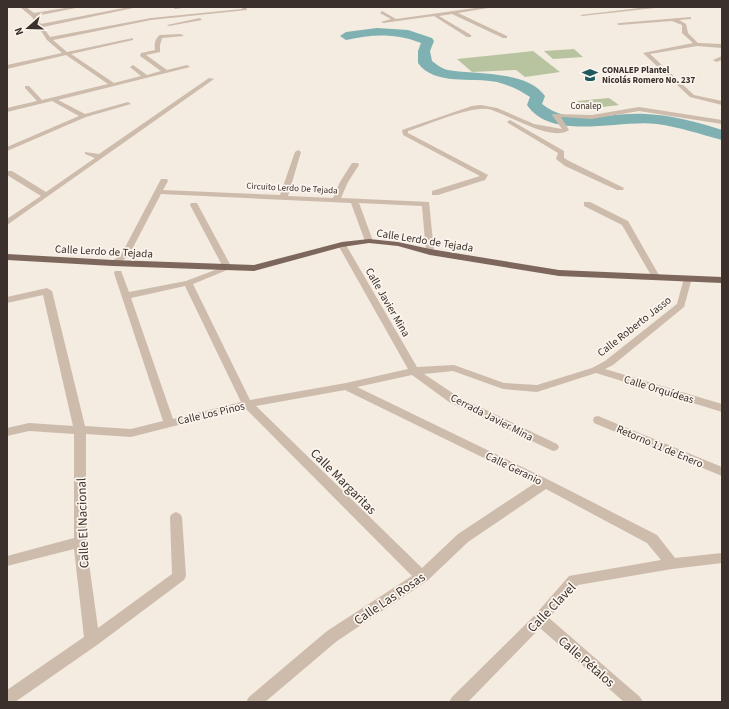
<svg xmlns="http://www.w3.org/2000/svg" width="729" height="709" viewBox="0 0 729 709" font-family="'Source Sans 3',sans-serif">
  <rect width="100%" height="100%" fill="#f4ebe1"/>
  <!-- green -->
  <path fill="#b8c4a0" d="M 574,49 L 583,57 L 553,59 L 544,51 Z
    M 533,51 L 560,72 L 525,77 L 516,70 L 472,72 L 457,59 Z
    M 609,98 L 619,105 L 586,109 L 577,101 Z"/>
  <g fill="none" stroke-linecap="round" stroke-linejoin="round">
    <!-- river -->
    <path fill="#7fb0b2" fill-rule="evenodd" d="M 377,28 L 408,30 L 432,38 L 434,41 L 430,51 L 432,61 C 436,64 442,69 448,70 C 475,75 527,70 545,96 L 542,104 C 572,128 611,111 646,114 C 672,115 697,122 722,130 L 722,140 C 700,134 679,127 657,124 C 619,119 552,142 527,105 L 530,97 C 520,90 509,85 497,82 C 473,77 434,86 418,63 L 418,51 L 421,43 C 396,33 372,34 346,40 L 340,36 L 346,32 Z"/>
    <!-- minor -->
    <path fill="#cdbbac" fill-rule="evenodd" d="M 20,7 L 26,7 L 34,13 L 71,7 L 81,7 L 36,16 L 41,24 L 129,7 L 138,7 L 43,27 L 50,37 L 151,18 L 242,9 L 242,7 L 246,7 L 247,10 L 151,20 L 53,40 L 67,52 L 133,38 L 133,40 L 71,54 L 114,83 L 141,76 L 131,68 L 130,67 L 133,65 L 147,75 L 161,71 L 140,56 L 141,53 L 155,50 C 154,45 155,38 160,35 L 181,34 L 184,36 L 162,38 L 160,45 L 160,52 L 146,55 L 167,70 L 187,65 L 190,67 L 58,100 L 85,114 L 128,102 L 131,104 L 86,117 L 7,151 L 7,147 L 79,116 L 52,101 L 7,112 L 7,108 L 37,101 L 25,88 L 25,86 L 29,86 L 42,100 L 108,84 L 66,55 L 7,69 L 7,65 L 62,53 L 47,40 L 32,17 Z
      M 173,7 L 190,7 L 175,9 Z
      M 482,7 L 494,7 L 458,13 L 507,36 L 507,38 L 503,38 L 452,14 L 439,16 L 471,35 L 471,37 L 467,37 L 434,16 L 383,23 L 381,22 L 391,19 L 380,13 L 382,11 L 396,19 Z
      M 648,7 L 664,7 L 582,16 L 580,15 Z
      M 691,17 L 691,19 L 679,20 L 686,24 L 688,33 L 698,43 L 722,44 L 722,48 L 697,46 L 650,54 L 694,95 L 722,101 L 722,105 L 690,97 L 643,53 L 693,43 L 682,33 L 682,25 L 672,21 L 619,25 L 617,24 L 619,23 Z
      M 200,18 L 202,20 L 169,26 L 167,25 Z
      M 722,56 L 722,60 L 716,62 L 713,60 Z
      M 209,78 L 214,79 L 7,225 L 7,219 L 41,196 L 7,175 L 7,171 L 12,171 L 46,192 L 95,158 L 85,154 L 85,152 L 99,154 Z
      M 481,105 L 497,108 L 534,124 L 562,129 L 552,115 L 553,114 L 592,115 L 639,107 L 722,120 L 722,124 L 639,111 L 592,119 L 561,117 L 569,130 C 552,143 506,113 488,109 C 470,106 427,125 408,131 L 408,133 L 488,175 L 485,180 L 438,195 L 432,195 L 432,191 L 480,176 L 403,135 L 402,130 L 472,106 Z
      M 510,120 L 564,151 L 564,158 L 571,162 L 624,188 L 623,190 L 617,190 L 565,166 L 556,159 L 558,153 L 508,123 L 507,122 Z
      M 298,150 L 301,152 L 288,196 L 333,198 L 340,182 L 352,163 L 358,163 L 359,165 L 348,182 L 341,198 L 429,202 L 434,252 L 433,254 L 430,255 L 426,252 L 422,206 L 359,203 L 373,241 L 369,243 L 365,241 L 351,203 L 161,194 L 128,257 L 113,266 L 109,263 L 121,255 L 161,179 L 167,179 L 168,181 L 163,190 L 280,195 L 295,152 Z
      M 584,202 L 590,202 L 628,221 L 660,277 L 659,279 L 656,280 L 652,277 L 622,225 L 584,206 Z
      M 191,203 L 197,203 L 198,205 L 232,268 L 193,284 L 250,400 L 346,383 L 408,369 L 338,245 L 339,243 L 345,243 L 346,245 L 417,367 L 454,365 L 504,383 L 537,385 L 592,368 L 605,361 L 677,304 L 684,278 L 685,276 L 691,276 L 692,278 L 684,307 L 613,365 L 605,369 L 722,404 L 722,412 L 596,373 L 537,392 L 503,389 L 453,371 L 424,374 L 457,396 L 557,444 L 559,447 L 557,450 L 553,451 L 449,402 L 412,375 L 357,387 L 549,480 L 657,535 L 675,558 L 722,553 L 722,563 L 672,569 L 578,585 L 549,618 L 640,697 L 643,702 L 624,702 L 540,628 L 468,702 L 449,702 L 452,697 L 535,615 L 569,576 L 661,560 L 647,543 L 546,489 L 468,542 L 427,581 L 337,641 L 265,702 L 246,702 L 249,697 L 327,631 L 412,576 L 245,408 L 131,437 L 86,434 L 86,542 L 98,628 L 172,574 L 170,517 L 172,514 L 176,512 L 180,514 L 182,517 L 186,576 L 184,580 L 97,645 L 15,702 L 7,702 L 7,690 L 84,637 L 74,549 L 7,566 L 7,556 L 74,538 L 74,434 L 29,431 L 7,436 L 7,428 L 29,423 L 73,426 L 43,295 L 7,303 L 7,297 L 47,288 L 52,291 L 85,426 L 131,429 L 163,421 L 114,273 L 115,271 L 121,271 L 129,292 L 186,281 L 223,267 L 190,205 ZM 185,286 L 241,402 L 173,419 L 131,298 ZM 345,390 L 535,483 L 458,534 L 422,568 L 256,406 Z
      M 598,416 L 722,467 L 722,476 L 594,423 L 593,420 L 594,417 Z"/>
    <!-- major -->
    <path fill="#7d675c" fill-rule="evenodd" d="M 369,239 L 398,242 L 430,249 L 559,270 L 722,277 L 722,283 L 559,276 L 430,255 L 398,246 L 369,243 L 342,247 L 254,271 L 113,266 L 7,260 L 7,254 L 113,260 L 254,265 L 342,242 Z"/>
  </g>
  <!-- icons -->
  <defs>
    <symbol id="school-bare" viewBox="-9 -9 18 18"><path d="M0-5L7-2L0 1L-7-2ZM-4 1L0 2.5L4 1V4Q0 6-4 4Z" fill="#1f5a5e" stroke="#fbf5ee" stroke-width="2.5" paint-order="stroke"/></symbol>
  </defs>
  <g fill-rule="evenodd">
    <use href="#school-bare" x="579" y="64" width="22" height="22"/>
  </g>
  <g text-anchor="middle" stroke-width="3.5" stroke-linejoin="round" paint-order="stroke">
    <!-- far-poi labels -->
    <g font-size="9" font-weight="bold" fill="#3b302b" stroke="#fbf5ee" text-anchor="start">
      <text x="602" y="73">CONALEP Plantel<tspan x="602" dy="10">Nicolás Romero No. 237</tspan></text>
    </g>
    <!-- far-street labels -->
    <g font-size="9" fill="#3b302b" stroke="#fbf5ee">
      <text x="586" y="109">Conalep</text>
      <text transform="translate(292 188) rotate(3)" y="3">Circuito Lerdo De Tejada</text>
    </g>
    <!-- street labels -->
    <g font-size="11" fill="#3b302b" stroke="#fbf5ee">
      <text transform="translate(425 240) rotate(9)" y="4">Calle Lerdo de Tejada</text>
      <text transform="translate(104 251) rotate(3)" y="4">Calle Lerdo de Tejada</text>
      <text transform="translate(388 302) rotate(60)" y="4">Calle Javier Mina</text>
      <text transform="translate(634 326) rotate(-38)" y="4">Calle Roberto Jasso</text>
      <text transform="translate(659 389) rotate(17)" y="4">Calle Orquídeas</text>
      <text transform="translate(211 413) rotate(-13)" y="4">Calle Los Pinos</text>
      <text transform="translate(492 417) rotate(27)" y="4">Cerrada Javier Mina</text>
      <text transform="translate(660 446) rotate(23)" y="4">Retorno 11 de Enero</text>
      <text transform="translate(514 468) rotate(26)" y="4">Calle Geranio</text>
    </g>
    <!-- near-street labels -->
    <g font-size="13" fill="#3b302b" stroke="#fbf5ee">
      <text transform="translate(344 481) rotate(45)" y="5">Calle Margaritas</text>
      <text transform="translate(82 523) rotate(-92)" y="5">Calle El Nacional</text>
      <text transform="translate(389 598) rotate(-34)" y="5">Calle Las Rosas</text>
      <text transform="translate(551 607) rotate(-46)" y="5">Calle Clavel</text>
      <text transform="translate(587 661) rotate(41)" y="5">Calle Pétalos</text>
    </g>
  </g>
  <!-- border -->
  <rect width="729" height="709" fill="none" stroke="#3b302b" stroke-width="16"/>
  <!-- north arrow -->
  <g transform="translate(28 28) rotate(250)" stroke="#fbf5ee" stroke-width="3" paint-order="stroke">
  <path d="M0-3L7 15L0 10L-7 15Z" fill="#3b302b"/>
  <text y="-6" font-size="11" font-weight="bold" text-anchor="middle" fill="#3b302b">N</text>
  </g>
</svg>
